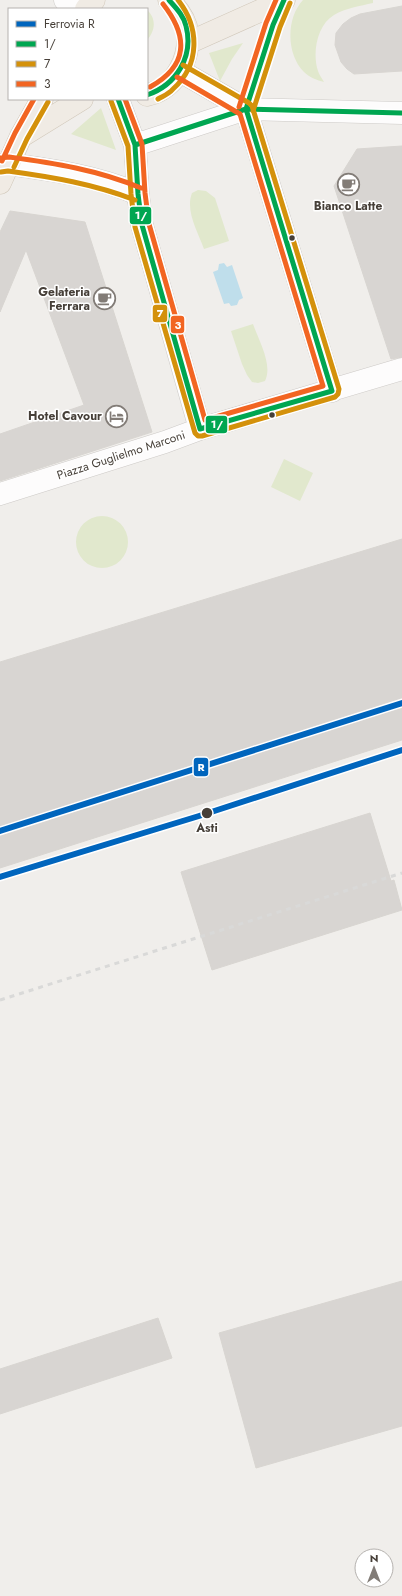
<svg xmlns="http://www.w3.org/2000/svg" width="402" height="1596" viewBox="0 0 402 1596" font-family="Jost,sans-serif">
  <rect width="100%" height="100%" fill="#f0eeeb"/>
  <!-- green -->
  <path fill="#e1e8cd" d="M 303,0 L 373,0 L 373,3 C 360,6 346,8 334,15 C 317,25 312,53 318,71 C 319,75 322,78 324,82 C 317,80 310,78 304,72 C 286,54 286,18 303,0 Z
    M 147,10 C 157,19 155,31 147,40 Z
    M 243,43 L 232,59 L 220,81 L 209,53 Z
    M 101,108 L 116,150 L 71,134 Z
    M 198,190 L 206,191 L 215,198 L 229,241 L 204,249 C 198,232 185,211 192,193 Z
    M 253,324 C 259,341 273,365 265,381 L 258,383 L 252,382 L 247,375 L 242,364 L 231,331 Z
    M 284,459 L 313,473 L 300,501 L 271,487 Z
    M76 542a26 26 0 1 1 52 0a26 26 0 1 1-52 0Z"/>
  <!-- water -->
  <path fill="#bfdeeb" d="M 224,263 L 227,267 L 232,265 L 243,298 L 239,300 L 237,305 L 231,306 L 229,303 L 224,304 L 213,272 L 218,270 L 219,264 Z"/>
  <!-- building -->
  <path fill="#d8d5d2" stroke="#d8d5d1" d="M 402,6 L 402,71 L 354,74 L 347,69 L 341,62 L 335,45 L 336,33 L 343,24 L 351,18 L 360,14 Z
    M 402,146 L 402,357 L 391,359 L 334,186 L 357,149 Z
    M 10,211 L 85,222 L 152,432 L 0,481 L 0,434 L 84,405 L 26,250 L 0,312 L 0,232 Z
    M 402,539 L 402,740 L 0,868 L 0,662 Z
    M 370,813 L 391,881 L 394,880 L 402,910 L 212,970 L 181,872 Z
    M 402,1281 L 402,1426 L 256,1468 L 219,1333 Z
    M 158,1318 L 172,1358 L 0,1414 L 0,1369 Z"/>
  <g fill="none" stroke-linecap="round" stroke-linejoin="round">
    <defs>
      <path id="street" d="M 65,0 L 74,9
        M 180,71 L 246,109 L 332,391
        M 118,99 L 135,145 L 138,194 L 142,225 L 200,429 L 402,369
        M 135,145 L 246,109 L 402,113
        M 8,164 C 53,170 97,176 138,194
        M 0,494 L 165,442 L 200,429"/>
      <path id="primary" d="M 86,9 L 94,0
        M 188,43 L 284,0
        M 147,95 C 177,89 193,54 186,26 C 183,16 176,8 169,0
        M 22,136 L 82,99
        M 0,183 L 21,136 L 42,99"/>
    </defs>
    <!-- street casing -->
    <use href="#street" stroke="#cdcac7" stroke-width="23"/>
    <!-- primary casing -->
    <use href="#primary" stroke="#d1c8ba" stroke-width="23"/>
    <!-- street -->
    <use href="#street" stroke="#fdfcfc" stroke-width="22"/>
    <!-- primary -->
    <use href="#primary" stroke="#f0ebe4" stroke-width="22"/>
    <!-- rail -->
    <path stroke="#d9d9d8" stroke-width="3" stroke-dasharray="5 5" stroke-linecap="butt" d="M 0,1000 L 402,873"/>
    <defs>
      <path id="bus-1" d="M 147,95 C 176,85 194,57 186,26 C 184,16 176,8 169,0
        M 118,99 L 135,145 L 138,194 L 142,225 L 200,429 L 332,391
        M 246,109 L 332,391
        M 246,109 L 273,25 L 284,0
        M 135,145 L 246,109 L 402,113"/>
      <path id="bus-2" d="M 158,99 C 163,96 169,94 173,89 C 200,65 200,28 178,0
        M 111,101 L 128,146 L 131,194 L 135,227 L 195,433 L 198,436 L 202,436 L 335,397 L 338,394 L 339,389 L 252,106 L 249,103 L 183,65
        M 253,111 L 280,27 L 290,3
        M 14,167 L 27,139 L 48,102
        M 1,172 L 8,171 C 52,177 94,184 135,200"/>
      <path id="bus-3" d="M 150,87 C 188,66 189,37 163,4
        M 125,99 L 142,144 L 145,193 L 149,224 L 205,420 L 323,386 L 240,114 L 177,77
        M 239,107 L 266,23 L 276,0
        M 0,158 L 9,157 C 54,163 98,170 141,188
        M 2,161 L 15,133 L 34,99"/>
    </defs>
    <!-- bus-1 casing -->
    <use href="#bus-1" stroke="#fff" stroke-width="8"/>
    <!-- bus-2 casing -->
    <use href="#bus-2" stroke="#fff" stroke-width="8"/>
    <!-- bus-3 casing -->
    <use href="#bus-3" stroke="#fff" stroke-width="8"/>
    <!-- bus-1 -->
    <use href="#bus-1" stroke="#00a651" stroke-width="5"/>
    <!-- bus-2 -->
    <use href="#bus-2" stroke="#d4910b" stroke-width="5"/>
    <!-- bus-3 -->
    <use href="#bus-3" stroke="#f26522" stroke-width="5"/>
    <defs>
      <path id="rail-1" d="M 0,831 L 402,703
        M 0,877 L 199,816 L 402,750"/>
    </defs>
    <!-- rail-1 casing -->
    <use href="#rail-1" stroke="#fff" stroke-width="9"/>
    <!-- rail-1 -->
    <use href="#rail-1" stroke="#0065bd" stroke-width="6"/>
  </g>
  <!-- icons -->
  <defs>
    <symbol id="cafe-ring" viewBox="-11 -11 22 22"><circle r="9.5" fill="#fff" stroke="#827c77" stroke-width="1.5"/><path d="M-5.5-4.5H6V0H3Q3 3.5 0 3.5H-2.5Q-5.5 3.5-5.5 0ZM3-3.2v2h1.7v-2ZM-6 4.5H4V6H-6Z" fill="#827c77"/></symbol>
    <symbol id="hotel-ring" viewBox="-11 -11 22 22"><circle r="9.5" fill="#fff" stroke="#827c77" stroke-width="1.5"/><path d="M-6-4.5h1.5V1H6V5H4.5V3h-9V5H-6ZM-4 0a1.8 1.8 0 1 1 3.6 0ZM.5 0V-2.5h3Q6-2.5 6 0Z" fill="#827c77"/></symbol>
  </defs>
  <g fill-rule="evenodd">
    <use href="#cafe-ring" x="336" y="172" width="25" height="25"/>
    <use href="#cafe-ring" x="92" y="286" width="25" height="25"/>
    <use href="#hotel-ring" x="104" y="404" width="25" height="25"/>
  </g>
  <!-- markers -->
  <g fill="#463f38" stroke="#fff" stroke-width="1.5">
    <circle cx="292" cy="238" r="3.5"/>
    <circle cx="272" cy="415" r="3.5"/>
    <circle cx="207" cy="813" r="6"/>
  </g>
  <g text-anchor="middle" stroke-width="3" stroke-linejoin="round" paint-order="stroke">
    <!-- poi labels -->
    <g font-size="12" font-weight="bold" fill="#463f38" stroke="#fff" text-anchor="end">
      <text x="348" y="210" text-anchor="middle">Bianco Latte</text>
      <text x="90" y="296">Gelateria<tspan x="90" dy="14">Ferrara</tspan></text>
      <text x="102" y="420">Hotel Cavour</text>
    </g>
    <!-- street labels -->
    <g font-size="12" fill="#463f38" stroke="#fff">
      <text transform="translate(121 455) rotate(-18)" y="4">Piazza Guglielmo Marconi</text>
    </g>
    <!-- stop labels -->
    <g font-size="12" font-weight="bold" fill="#463f38" stroke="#fff">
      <text x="207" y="832">Asti</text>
    </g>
  </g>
  <g stroke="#fff" stroke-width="1.5">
    <rect x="129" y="206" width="23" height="19" rx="4" fill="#00a651"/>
    <rect x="152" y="304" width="16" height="19" rx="4" fill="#d4910b"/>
    <rect x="170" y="315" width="15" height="19" rx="4" fill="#f26522"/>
    <rect x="205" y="415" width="23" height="19" rx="4" fill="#00a651"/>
    <rect x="193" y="757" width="16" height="20" rx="4" fill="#0065bd"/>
  </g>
  <g font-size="11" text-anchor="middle" font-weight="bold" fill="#fff">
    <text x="141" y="219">1/</text>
    <text x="160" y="317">7</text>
    <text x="178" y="329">3</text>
    <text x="217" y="428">1/</text>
    <text x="201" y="771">R</text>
  </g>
  <!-- legend -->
  <rect x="8" y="8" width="140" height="92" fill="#ffffff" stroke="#b5b2af"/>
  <rect x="16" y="21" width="20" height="6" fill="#0065bd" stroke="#b5b2af"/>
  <text x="44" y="28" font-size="12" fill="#463f38">Ferrovia R</text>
  <rect x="16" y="41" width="20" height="6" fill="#00a651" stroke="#b5b2af"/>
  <text x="44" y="48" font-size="12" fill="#463f38">1/</text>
  <rect x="16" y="61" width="20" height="6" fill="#d4910b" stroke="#b5b2af"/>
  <text x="44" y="68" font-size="12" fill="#463f38">7</text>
  <rect x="16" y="81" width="20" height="6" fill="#f26522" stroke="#b5b2af"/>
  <text x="44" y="88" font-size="12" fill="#463f38">3</text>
  <!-- north arrow -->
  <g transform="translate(374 1568)"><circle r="19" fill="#ffffff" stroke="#b5b2af"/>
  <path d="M0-3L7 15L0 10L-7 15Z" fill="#827c77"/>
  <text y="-6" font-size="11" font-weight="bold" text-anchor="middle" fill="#463f38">N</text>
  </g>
</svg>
